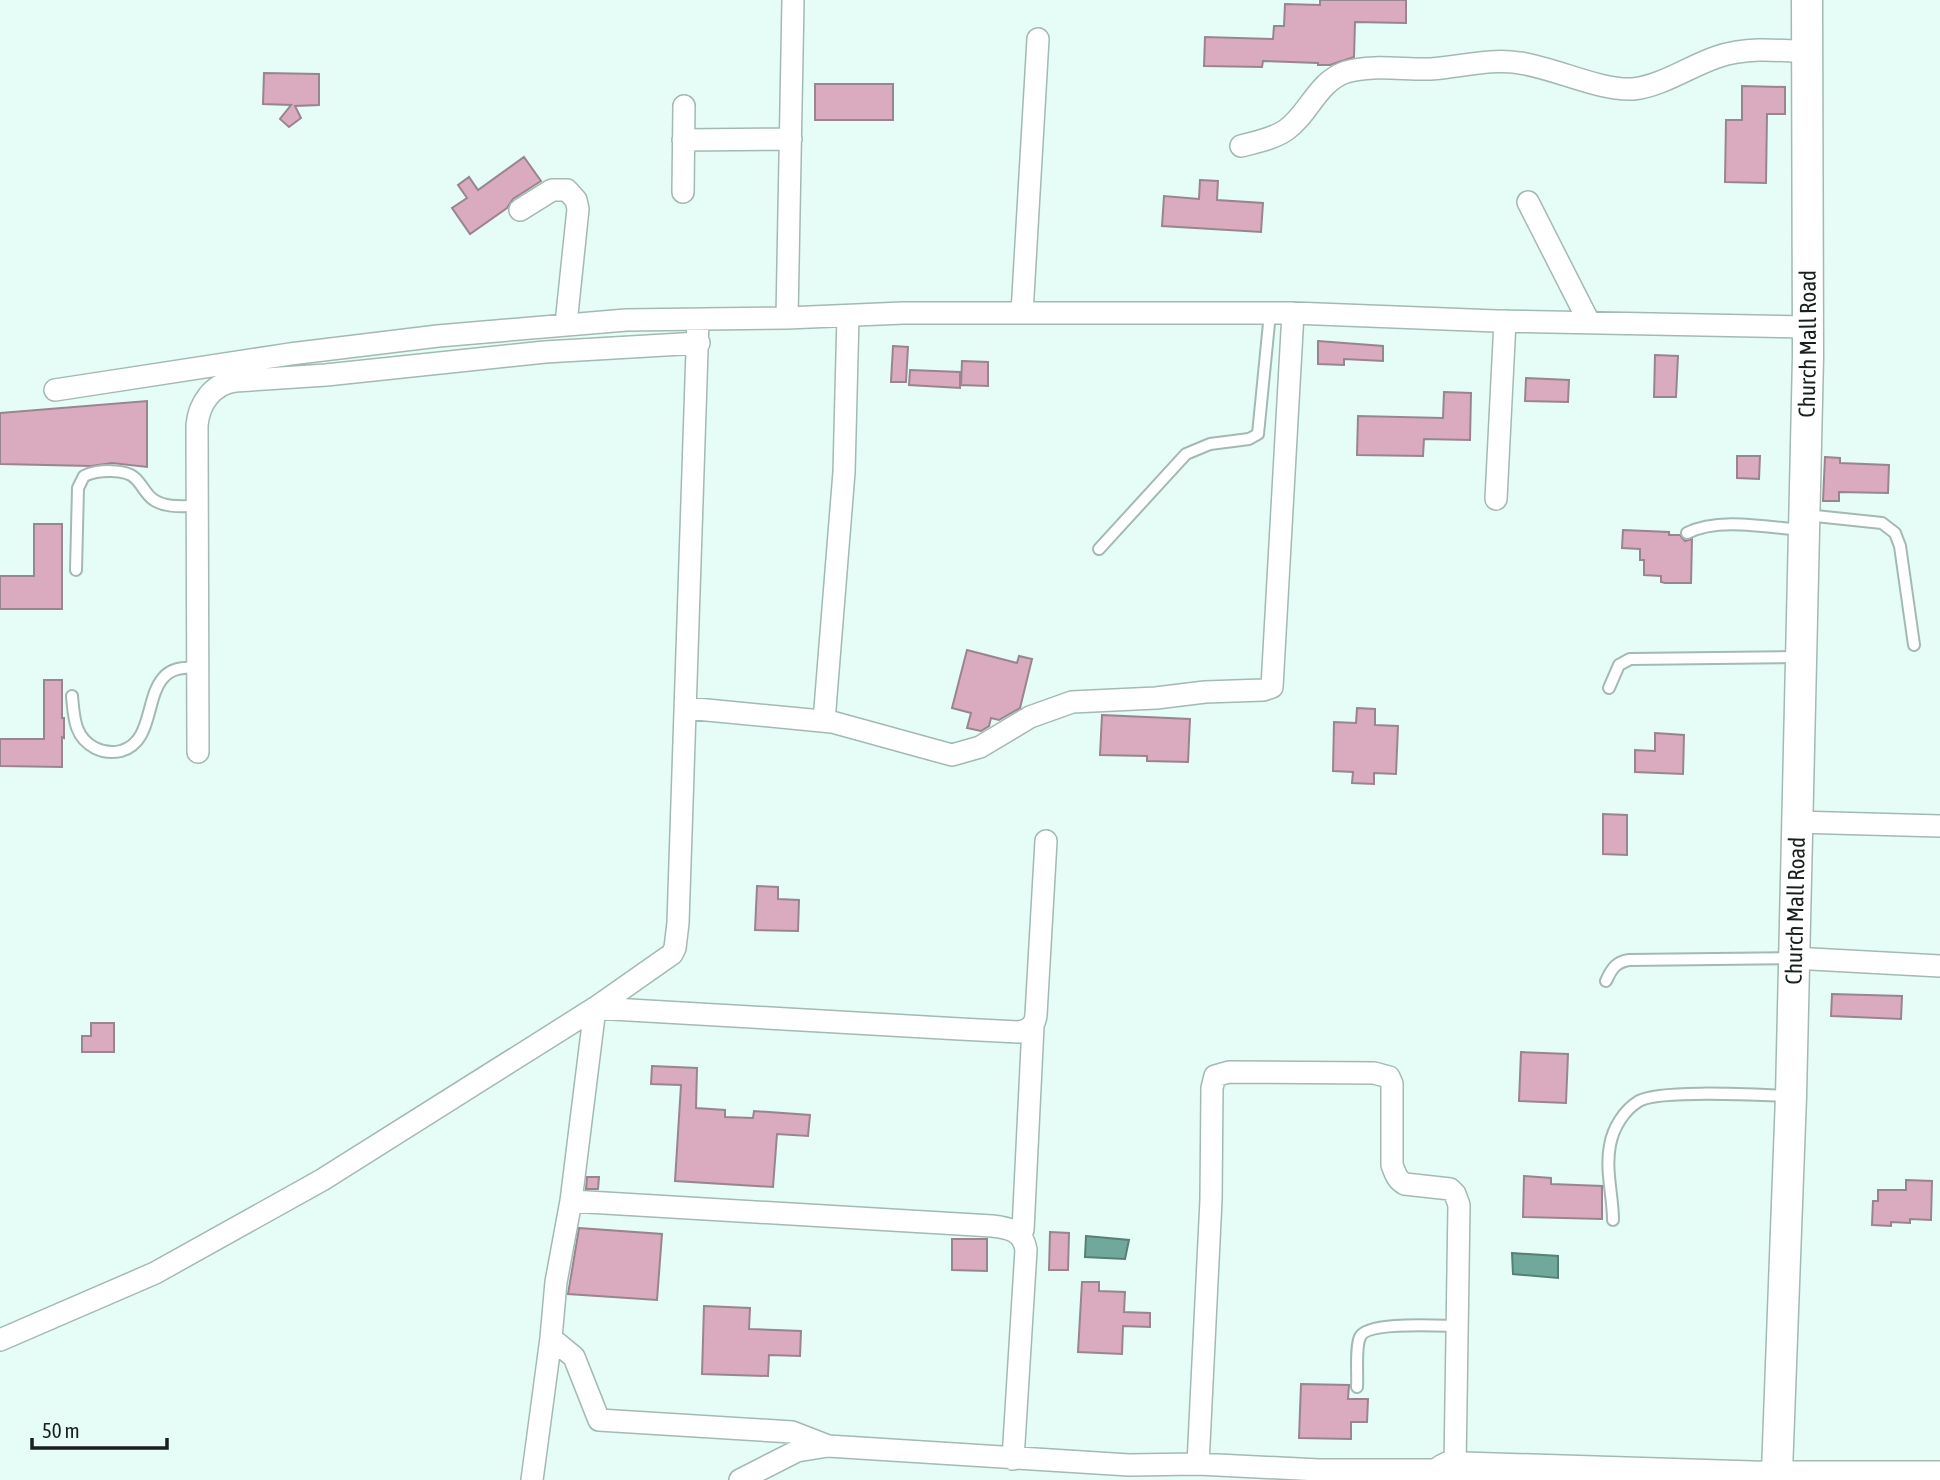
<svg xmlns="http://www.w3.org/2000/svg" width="1940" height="1480" viewBox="0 0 1940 1480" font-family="'Asap Condensed',sans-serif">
  <rect width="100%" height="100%" fill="#e6fcf6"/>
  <!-- water -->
  <path fill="#70a99c" stroke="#568076" stroke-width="2" d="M 1086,1236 L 1129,1240 L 1125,1259 L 1085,1257 Z
    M 1512,1253 L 1558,1256 L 1558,1278 L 1513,1274 Z"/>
  <!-- building -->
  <path fill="#daaabf" stroke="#98858d" stroke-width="2" d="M 1320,0 L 1406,0 L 1406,23 L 1355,22 L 1354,57 L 1330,65 L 1318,65 L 1318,63 L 1263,61 L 1262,67 L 1204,66 L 1205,37 L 1273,39 L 1274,26 L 1284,26 L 1285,4 L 1320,5 Z
    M 264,73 L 319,74 L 319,105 L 295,106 L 301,118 L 289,127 L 280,119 L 291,105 L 263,104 Z
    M 815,84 L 893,84 L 893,120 L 815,120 Z
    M 1742,86 L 1785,87 L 1785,114 L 1767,114 L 1766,183 L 1725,182 L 1726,120 L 1742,120 Z
    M 524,157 L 541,181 L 513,199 L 507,208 L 470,234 L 452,208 L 467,198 L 458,185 L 469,177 L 478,190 Z
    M 1200,180 L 1218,181 L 1217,200 L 1263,203 L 1261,232 L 1162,226 L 1164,196 L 1199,199 Z
    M 1318,341 L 1383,346 L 1383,361 L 1344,359 L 1344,365 L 1318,364 Z
    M 893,346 L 908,347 L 906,382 L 891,382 Z
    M 1655,355 L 1678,356 L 1676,397 L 1654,397 Z
    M 962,361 L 988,362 L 988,386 L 961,385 Z
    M 910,370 L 960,372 L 960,388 L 909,385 Z
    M 1526,378 L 1569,380 L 1568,402 L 1525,401 Z
    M 1444,392 L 1471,393 L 1470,440 L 1424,439 L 1423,456 L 1357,455 L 1358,416 L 1443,418 Z
    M 147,401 L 147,467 L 112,463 L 91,466 L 0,464 L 0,413 Z
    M 1737,456 L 1760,456 L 1759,479 L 1737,478 Z
    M 1825,457 L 1840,458 L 1840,463 L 1889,465 L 1888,493 L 1839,492 L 1839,501 L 1823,501 Z
    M 34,524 L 62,524 L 62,609 L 0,609 L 0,576 L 34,576 Z
    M 1623,530 L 1669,532 L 1669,535 L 1680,535 L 1685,541 L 1692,539 L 1691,583 L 1665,583 L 1661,582 L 1661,576 L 1644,575 L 1644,560 L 1640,560 L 1640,549 L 1622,548 Z
    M 967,650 L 1017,663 L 1019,656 L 1032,659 L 1020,708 L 999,720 L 991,718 L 989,726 L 981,731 L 967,728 L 971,713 L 952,708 Z
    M 44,680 L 62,680 L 62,718 L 64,718 L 64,738 L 62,737 L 62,767 L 0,766 L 0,739 L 44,739 Z
    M 1357,708 L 1375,709 L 1375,725 L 1398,726 L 1396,774 L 1374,773 L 1374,784 L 1352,783 L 1353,772 L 1333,771 L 1334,722 L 1356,723 Z
    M 1102,715 L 1190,719 L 1188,762 L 1147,761 L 1147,756 L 1100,755 Z
    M 1655,733 L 1684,735 L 1683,774 L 1635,772 L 1635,750 L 1655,751 Z
    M 1603,814 L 1627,815 L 1627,855 L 1603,854 Z
    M 757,886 L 778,887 L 778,899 L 799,900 L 798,931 L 755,930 Z
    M 1832,994 L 1902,996 L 1901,1019 L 1831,1016 Z
    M 91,1023 L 114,1023 L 114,1052 L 82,1052 L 82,1036 L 91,1036 Z
    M 1521,1052 L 1568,1054 L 1566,1103 L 1519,1101 Z
    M 652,1066 L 697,1068 L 696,1108 L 725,1110 L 725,1117 L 753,1118 L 754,1111 L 810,1115 L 808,1136 L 777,1134 L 773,1187 L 675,1181 L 681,1085 L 651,1084 Z
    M 1524,1176 L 1551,1178 L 1551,1184 L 1602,1186 L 1602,1219 L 1523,1217 Z
    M 587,1177 L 599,1177 L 598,1189 L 586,1189 Z
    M 1906,1180 L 1932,1181 L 1931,1220 L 1910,1219 L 1910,1223 L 1891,1222 L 1891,1226 L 1872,1225 L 1873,1201 L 1878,1201 L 1878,1190 L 1906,1190 Z
    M 579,1228 L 662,1234 L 657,1300 L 568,1294 Z
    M 1050,1232 L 1069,1233 L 1068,1270 L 1049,1270 Z
    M 952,1239 L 987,1239 L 987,1271 L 952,1270 Z
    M 1082,1282 L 1099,1282 L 1099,1291 L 1125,1292 L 1124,1312 L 1150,1313 L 1150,1327 L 1123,1326 L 1122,1354 L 1078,1352 Z
    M 704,1306 L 750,1308 L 749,1329 L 801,1331 L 800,1356 L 769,1355 L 768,1376 L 702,1374 Z
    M 1301,1384 L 1349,1385 L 1348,1399 L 1368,1399 L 1367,1422 L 1351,1422 L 1351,1439 L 1299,1438 Z"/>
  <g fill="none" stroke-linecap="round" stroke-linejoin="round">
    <defs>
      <path id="lane" d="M 1806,515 L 1882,523 L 1895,533 L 1900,546 L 1914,645
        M 1687,533 C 1718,517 1766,527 1801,530
        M 1099,549 L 1186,454 L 1210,444 L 1249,439 L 1258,434 L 1270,313
        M 76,570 L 78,488 L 84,476 C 97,470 126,468 136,479 C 143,486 146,495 154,500 C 166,508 183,506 197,506
        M 1609,688 L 1619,665 L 1630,659 L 1799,657
        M 72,696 C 74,717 74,737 95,748 C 103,752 112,753 121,751 C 153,742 145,699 163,678 C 172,667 185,668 198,667
        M 1606,981 C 1612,968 1616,962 1629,960 L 1792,958
        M 1613,1220 C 1613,1196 1605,1170 1610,1145 C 1613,1128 1624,1110 1639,1101 C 1660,1089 1760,1095 1789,1096
        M 1357,1387 C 1358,1374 1355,1348 1360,1337 C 1367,1321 1440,1326 1457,1326"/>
      <path id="street" d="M 683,140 L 791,139
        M 1241,146 C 1256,142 1273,139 1286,130 C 1309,114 1317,82 1346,72 C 1372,64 1404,70 1431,69 C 1461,67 1490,58 1520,63 C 1555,68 1600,91 1633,89 C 1662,86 1690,66 1717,57 C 1746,47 1777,50 1807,52
        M 683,192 L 684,106
        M 1528,202 L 1589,322
        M 520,210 L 552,190 L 567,190 L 576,200 L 578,209 L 566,324
        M 1022,313 L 1038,39
        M 787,318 L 793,0
        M 55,390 L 290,354 L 438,336 L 626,320 L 787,318 L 903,313 L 1293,313 L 1496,321 L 1807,327
        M 1496,499 L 1505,321
        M 686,708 L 832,722 L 952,755 L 980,747 L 1030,717 L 1072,702 L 1156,698 L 1205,692 L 1263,690 L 1272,687 L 1293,313
        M 824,721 L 844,472 L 848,316
        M 198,752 L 197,425 C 199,404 212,384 235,381 L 326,375 L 545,352 L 699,343
        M 1796,822 L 1940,826
        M 1793,958 L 1940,966
        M 571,1201 L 992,1226 C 1010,1228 1023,1231 1026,1250 L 1013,1459
        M 1023,1230 L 1033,1026
        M 0,1340 L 155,1273 L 322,1180 L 595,1008 L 672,954 L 675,948 L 678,923 L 698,320
        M 828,1446 L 792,1432 L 599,1420 L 574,1357 L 551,1338 L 556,1282 L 571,1201 L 595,1008 L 960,1029 L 1019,1032 C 1029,1030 1035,1026 1036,1015 L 1046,841
        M 1198,1464 L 1211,1200 L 1212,1088 L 1215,1076 L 1229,1072 L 1374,1073 L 1389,1077 L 1392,1084 L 1392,1165 C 1395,1173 1397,1180 1405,1184 L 1450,1189 L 1455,1194 L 1459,1205 L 1455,1467
        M 1777,1472 L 1940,1472
        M 532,1480 L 551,1338
        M 740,1480 L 797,1451 L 828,1446 L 1129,1465 L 1198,1464 L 1319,1470 L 1443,1470"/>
      <g id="secondary">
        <path id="s1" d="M 1436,1480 L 1443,1470 L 1449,1467 L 1768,1477 L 1777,1472 L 1791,1096 L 1808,357 L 1807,0"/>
      </g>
    </defs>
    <!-- lane casing -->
    <use href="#lane" stroke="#a4b9b3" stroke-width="14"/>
    <!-- street casing -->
    <use href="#street" stroke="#a4b9b3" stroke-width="24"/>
    <!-- secondary casing -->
    <use href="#secondary" stroke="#a4b9b3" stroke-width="33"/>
    <!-- lane -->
    <use href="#lane" stroke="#fff" stroke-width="10"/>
    <!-- street -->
    <use href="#street" stroke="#fff" stroke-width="21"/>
    <!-- secondary -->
    <use href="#secondary" stroke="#fff" stroke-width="30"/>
  </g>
  <g text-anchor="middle" stroke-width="7" stroke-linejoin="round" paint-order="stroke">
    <!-- street labels -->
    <g font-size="23" fill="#18201e" stroke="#e6fcf6">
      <text dy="8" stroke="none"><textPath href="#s1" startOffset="1477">Church Mall Road</textPath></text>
      <text dy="8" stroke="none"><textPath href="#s1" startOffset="910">Church Mall Road</textPath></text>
    </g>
  </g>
  <!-- scale -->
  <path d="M32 1438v10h135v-10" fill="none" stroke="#18201e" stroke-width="3.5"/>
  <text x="42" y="1438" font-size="21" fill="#18201e" stroke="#e6fcf6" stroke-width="5" paint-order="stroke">50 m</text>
</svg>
